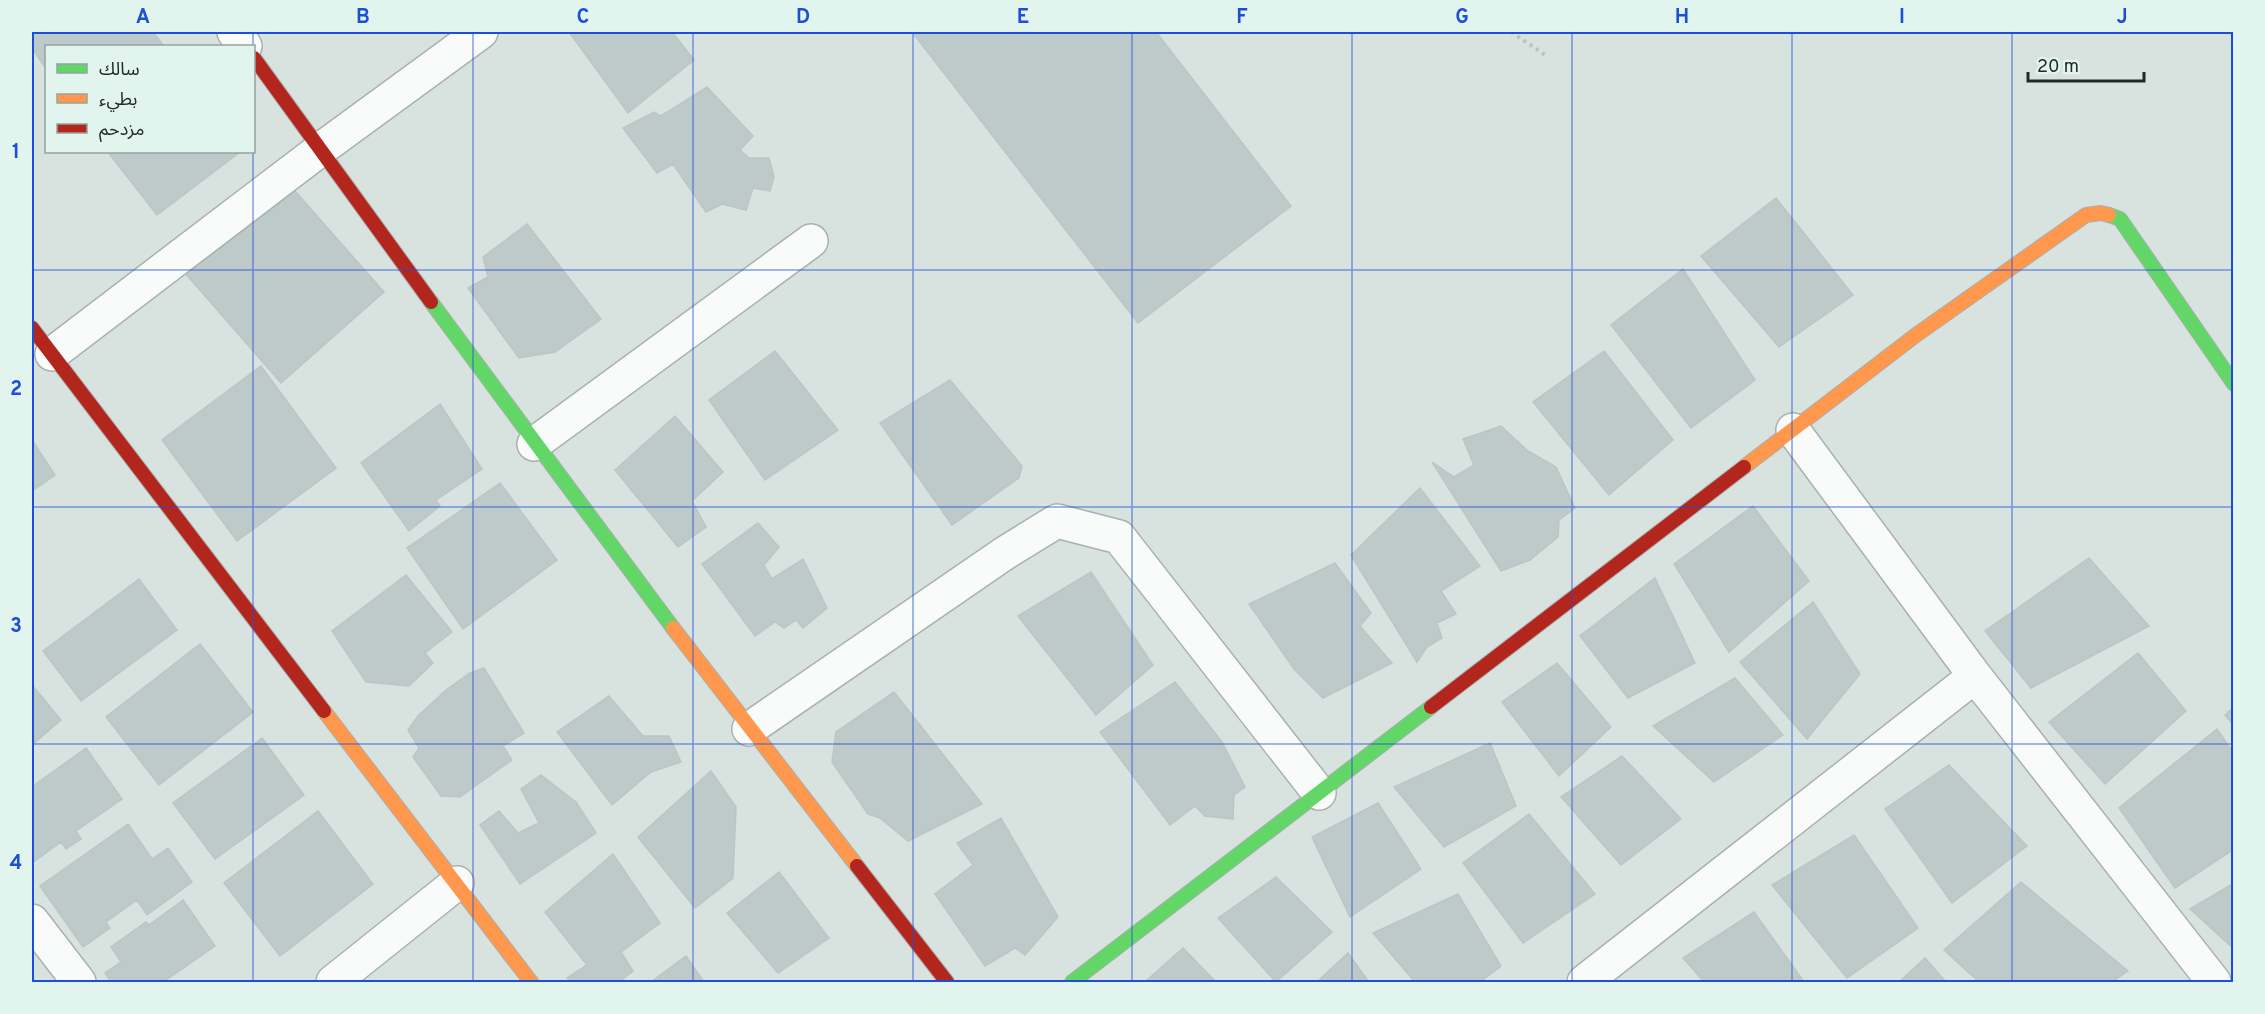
<svg xmlns="http://www.w3.org/2000/svg" width="2265" height="1014" viewBox="0 0 2265 1014" font-family="Overpass,'Noto Sans Arabic',sans-serif">
  <rect width="100%" height="100%" fill="#d8e3e0"/>
  <!-- building -->
  <path fill="#becaca" stroke="#bdc5c4" stroke-width="1.5" d="M 32,32 L 153,32 L 164,46 L 46,46 L 46,69 L 32,48 Z
    M 569,32 L 672,32 L 694,60 L 628,113 Z
    M 912,32 L 1156,32 L 1291,206 L 1138,323 Z
    M 707,87 L 753,136 L 740,150 L 749,158 L 769,158 L 774,177 L 770,191 L 753,188 L 746,210 L 722,204 L 706,212 L 673,164 L 657,173 L 623,128 L 654,112 L 661,116 Z
    M 108,152 L 240,152 L 157,215 Z
    M 288,183 L 384,292 L 281,383 L 185,273 Z
    M 1776,198 L 1853,295 L 1779,347 L 1701,256 Z
    M 527,224 L 601,319 L 555,352 L 519,358 L 468,288 L 488,277 L 483,257 Z
    M 1683,269 L 1755,380 L 1691,428 L 1611,325 Z
    M 775,351 L 838,430 L 765,480 L 709,400 Z
    M 1604,351 L 1673,440 L 1609,495 L 1533,402 Z
    M 261,366 L 336,468 L 237,541 L 162,440 Z
    M 950,380 L 1022,466 L 1019,478 L 952,525 L 880,423 Z
    M 440,404 L 482,469 L 436,500 L 440,506 L 409,531 L 361,463 Z
    M 675,416 L 723,472 L 692,501 L 706,527 L 678,547 L 615,470 Z
    M 1501,426 L 1528,451 L 1556,467 L 1575,508 L 1559,520 L 1558,537 L 1530,560 L 1501,571 L 1432,462 L 1454,477 L 1474,465 L 1463,439 Z
    M 32,440 L 55,475 L 32,491 Z
    M 500,483 L 557,560 L 463,629 L 407,548 Z
    M 1420,488 L 1480,566 L 1441,591 L 1456,614 L 1437,623 L 1442,638 L 1427,647 L 1417,662 L 1351,555 Z
    M 1753,506 L 1809,581 L 1729,652 L 1674,564 Z
    M 758,523 L 779,547 L 764,565 L 772,579 L 803,559 L 827,608 L 803,628 L 796,620 L 784,628 L 775,622 L 755,636 L 702,564 Z
    M 2089,558 L 2149,626 L 2031,688 L 1985,631 Z
    M 1335,563 L 1371,613 L 1360,626 L 1392,663 L 1323,698 L 1294,669 L 1249,604 Z
    M 1091,572 L 1153,665 L 1096,715 L 1018,616 Z
    M 406,575 L 452,632 L 425,653 L 433,663 L 409,686 L 366,682 L 332,631 Z
    M 1655,578 L 1695,663 L 1628,698 L 1580,636 Z
    M 139,579 L 177,630 L 81,701 L 43,651 Z
    M 1813,602 L 1860,674 L 1807,739 L 1740,662 Z
    M 200,644 L 253,712 L 159,785 L 106,717 Z
    M 2138,653 L 2186,711 L 2105,784 L 2049,722 Z
    M 1557,663 L 1611,727 L 1559,776 L 1502,702 Z
    M 484,668 L 524,733 L 503,746 L 512,760 L 460,797 L 441,796 L 413,757 L 419,748 L 408,730 L 418,716 L 446,690 L 470,673 Z
    M 1735,678 L 1783,735 L 1714,782 L 1653,726 Z
    M 1175,682 L 1222,742 L 1245,787 L 1234,795 L 1233,819 L 1205,816 L 1195,806 L 1170,825 L 1100,732 Z
    M 32,685 L 61,720 L 32,745 Z
    M 894,692 L 982,804 L 908,841 L 880,818 L 868,814 L 832,762 L 836,732 Z
    M 609,696 L 643,736 L 669,736 L 681,762 L 651,772 L 612,805 L 557,732 Z
    M 2234,707 L 2234,726 L 2225,715 Z
    M 2217,729 L 2234,754 L 2234,849 L 2175,888 L 2119,808 Z
    M 262,738 L 304,795 L 215,859 L 173,803 Z
    M 1490,743 L 1516,806 L 1444,847 L 1394,787 Z
    M 86,748 L 122,799 L 76,831 L 81,839 L 66,849 L 61,842 L 32,863 L 32,787 Z
    M 1622,756 L 1681,819 L 1621,865 L 1561,797 Z
    M 1949,765 L 2027,846 L 1952,903 L 1885,809 Z
    M 711,771 L 736,807 L 733,878 L 695,908 L 638,837 Z
    M 541,775 L 576,802 L 596,833 L 520,884 L 480,825 L 499,811 L 518,833 L 539,823 L 521,789 Z
    M 1378,803 L 1421,869 L 1350,917 L 1312,837 Z
    M 318,811 L 373,884 L 280,956 L 224,883 Z
    M 1529,814 L 1595,894 L 1523,943 L 1463,863 Z
    M 1001,818 L 1058,917 L 1025,955 L 1015,948 L 985,966 L 935,894 L 973,865 L 957,843 Z
    M 128,824 L 152,859 L 168,848 L 192,882 L 147,915 L 137,900 L 106,922 L 110,928 L 83,947 L 40,886 Z
    M 1854,835 L 1918,928 L 1847,978 L 1772,885 Z
    M 613,854 L 660,923 L 621,952 L 633,971 L 619,982 L 570,982 L 567,978 L 587,965 L 545,912 Z
    M 779,872 L 829,938 L 778,973 L 727,913 Z
    M 1276,877 L 1332,932 L 1276,982 L 1218,918 Z
    M 2021,882 L 2128,971 L 2112,982 L 1979,982 L 1944,950 Z
    M 2234,883 L 2234,949 L 2190,909 Z
    M 1458,894 L 1501,966 L 1480,982 L 1415,982 L 1373,933 Z
    M 183,900 L 215,946 L 163,982 L 111,982 L 105,973 L 121,962 L 111,947 L 146,922 L 149,925 Z
    M 1754,912 L 1804,982 L 1704,982 L 1683,958 Z
    M 1183,948 L 1216,982 L 1145,982 Z
    M 1348,953 L 1369,982 L 1317,982 Z
    M 686,956 L 704,982 L 651,982 Z
    M 1925,958 L 1946,982 L 1899,982 Z"/>
  <g fill="none" stroke-linecap="round" stroke-linejoin="round">
    <defs>
      <path id="street" d="M 234,32 L 245,46
        M 52,354 L 321,149 L 481,32
        M 1793,430 L 1975,676 L 2214,982
        M 534,444 L 811,241
        M 749,729 L 1005,553 L 1057,521 L 1119,537 L 1319,793
        M 32,921 L 79,982
        M 333,982 L 457,883
        M 1584,982 L 1975,676"/>
      <path id="fast" d="M 2109,215 L 2120,219 L 2234,384
        M 431,302 L 673,628
        M 1072,982 L 1431,707"/>
      <path id="slow" d="M 1744,467 L 1916,335 L 2086,215 L 2101,213 L 2109,215
        M 673,628 L 857,866
        M 324,711 L 531,982"/>
      <path id="jam" d="M 254,58 L 431,302
        M 32,328 L 324,711
        M 1431,707 L 1744,467
        M 857,866 L 947,982"/>
    </defs>
    <!-- street casing -->
    <use href="#street" stroke="#a9b1af" stroke-width="36"/>
    <!-- fast casing -->
    <use href="#fast" stroke="#a9b1af" stroke-width="16"/>
    <!-- slow casing -->
    <use href="#slow" stroke="#a9b1af" stroke-width="16"/>
    <!-- jam casing -->
    <use href="#jam" stroke="#a9b1af" stroke-width="16"/>
    <!-- path -->
    <path stroke="#bdc1c0" stroke-width="4" stroke-dasharray="3 4.5" stroke-linecap="butt" d="M 1511,32 L 1547,56"/>
    <!-- street -->
    <use href="#street" stroke="#f9fbfa" stroke-width="33"/>
    <!-- fast -->
    <use href="#fast" stroke="#63d668" stroke-width="14"/>
    <!-- slow -->
    <use href="#slow" stroke="#ff974d" stroke-width="14"/>
    <!-- jam -->
    <use href="#jam" stroke="#b3261e" stroke-width="14"/>
  </g>
  <!-- grid -->
  <path fill="none" stroke="#1d4ed8" stroke-width="1.5" stroke-opacity="0.55" d="M 253,32 L 253,46M 473,32 L 473,982M 693,32 L 693,982M 913,32 L 913,982M 1132,32 L 1132,982M 1352,32 L 1352,982M 1572,32 L 1572,982M 1792,32 L 1792,982M 2012,32 L 2012,982M 253,152 L 253,982M 32,270 L 2234,270M 32,507 L 2234,507M 32,744 L 2234,744"/>
  <!-- border -->
  <rect width="2265" height="1014" fill="none" stroke="#e1f4ee" stroke-width="66"/>
  <!-- legend -->
  <rect x="45" y="45" width="210" height="108" fill="#e1f4ee" stroke="#95a39e" stroke-width="1.5"/>
  <rect x="57" y="64" width="30" height="9" fill="#63d668" stroke="#95a39e" stroke-width="1.5"/>
  <text x="99" y="75" font-size="18" fill="#222927">سالك</text>
  <rect x="57" y="94" width="30" height="9" fill="#ff974d" stroke="#95a39e" stroke-width="1.5"/>
  <text x="99" y="105" font-size="18" fill="#222927">بطيء</text>
  <rect x="57" y="124" width="30" height="9" fill="#b3261e" stroke="#95a39e" stroke-width="1.5"/>
  <text x="99" y="135" font-size="18" fill="#222927">مزدحم</text>
  <!-- scale -->
  <path d="M2028 72v9h116v-9" fill="none" stroke="#222927" stroke-width="3"/>
  <text x="2037" y="72" font-size="18" fill="#222927" stroke="#e1f4ee" stroke-width="4.5" paint-order="stroke">20 m</text>
  <rect x="33" y="33" width="2199" height="948" fill="none" stroke="#1d4ed8" stroke-width="2"/>
  <g font-size="20" text-anchor="middle" font-weight="bold" fill="#1d4ed8">
    <text x="143" y="23">A</text>
    <text x="363" y="23">B</text>
    <text x="583" y="23">C</text>
    <text x="803" y="23">D</text>
    <text x="1023" y="23">E</text>
    <text x="1242" y="23">F</text>
    <text x="1462" y="23">G</text>
    <text x="1682" y="23">H</text>
    <text x="1902" y="23">I</text>
    <text x="2122" y="23">J</text>
    <text x="16" y="158">1</text>
    <text x="16" y="395">2</text>
    <text x="16" y="632">3</text>
    <text x="16" y="869">4</text>
  </g>
</svg>
